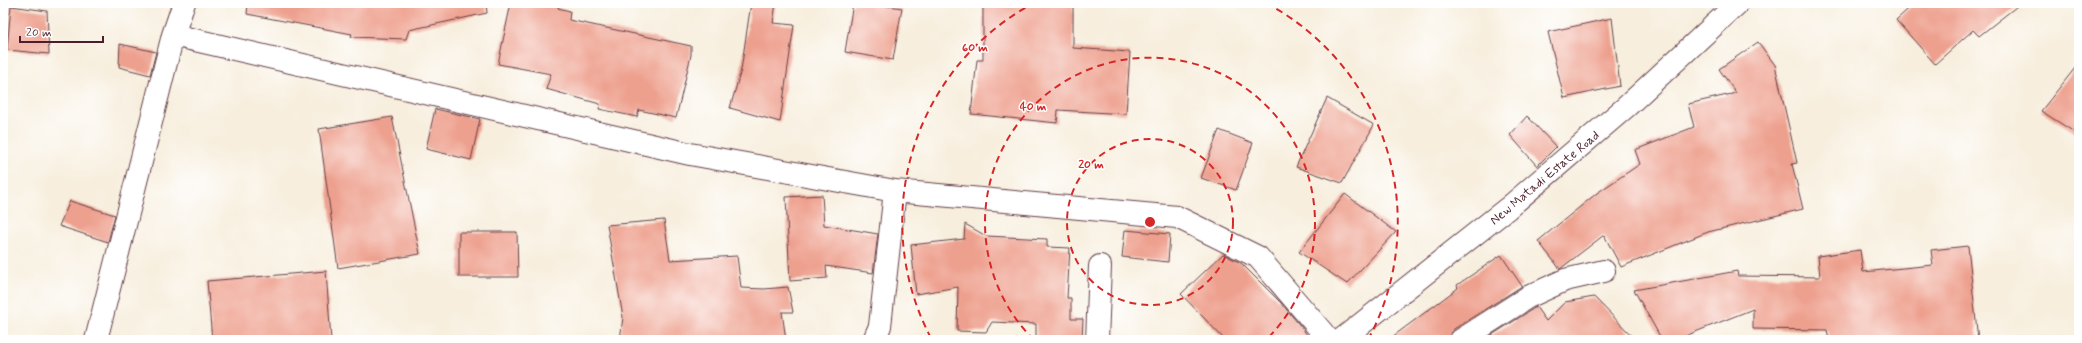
<svg xmlns="http://www.w3.org/2000/svg" width="2082" height="343" viewBox="0 0 2082 343" font-family="Mynerve,sans-serif">
  <rect width="100%" height="100%" fill="#fff"/>
  <filter id="ink" filterUnits="userSpaceOnUse"><feTurbulence type="fractalNoise" baseFrequency=".025" numOctaves="2"/><feDisplacementMap in="SourceGraphic" scale="8" xChannelSelector="R" yChannelSelector="G"/><feConvolveMatrix kernelMatrix="1 2 1 2 8 2 1 2 1" color-interpolation-filters="sRGB"/></filter>
  <filter id="wash" filterUnits="userSpaceOnUse"><feTurbulence type="fractalNoise" baseFrequency=".012" numOctaves="4" result="noise"/><feDisplacementMap in="SourceGraphic" scale="16" xChannelSelector="R" yChannelSelector="G"/><feGaussianBlur stdDeviation="0.9" result="paint"/><feColorMatrix in="noise" values="0 0 0 0 0 0 0 0 0 0 0 0 0 0 0 0 0 1.4 0 .05"/><feComposite in="paint" operator="in"/></filter>
  <g filter="url(#wash)">
    <rect width="100%" height="100%" fill="#f7eedd"/>
    <g id="blocks">
      <!-- building -->
      <path fill="#eea08e" d="M 248,3 L 486,3 L 487,13 L 409,30 L 406,39 L 351,37 L 352,34 L 247,14 Z
        M 511,3 L 559,3 L 558,8 L 570,11 L 569,20 L 691,46 L 691,55 L 676,118 L 639,110 L 637,117 L 599,109 L 600,104 L 546,89 L 551,74 L 498,64 Z
        M 751,3 L 776,3 L 773,23 L 794,25 L 780,122 L 730,108 L 741,70 Z
        M 853,3 L 868,3 L 902,8 L 893,60 L 845,52 Z
        M 983,3 L 1073,3 L 1073,48 L 1130,52 L 1126,114 L 1058,110 L 1057,123 L 971,114 L 977,60 L 983,60 Z
        M 1915,3 L 2021,3 L 1979,36 L 1973,30 L 1935,64 L 1896,20 Z
        M 11,6 L 47,11 L 49,54 L 7,50 Z
        M 1612,18 L 1620,86 L 1564,98 L 1548,32 Z
        M 1758,42 L 1775,65 L 1797,163 L 1792,164 L 1803,209 L 1708,232 L 1621,267 L 1604,235 L 1560,269 L 1538,241 L 1597,193 L 1640,164 L 1635,150 L 1694,127 L 1688,104 L 1736,93 L 1719,69 Z
        M 120,44 L 156,52 L 150,75 L 119,67 Z
        M 2079,63 L 2079,135 L 2041,111 Z
        M 1327,98 L 1374,125 L 1342,183 L 1296,167 Z
        M 435,109 L 480,119 L 471,160 L 426,149 Z
        M 1527,116 L 1556,147 L 1537,166 L 1510,135 Z
        M 392,117 L 420,254 L 338,268 L 319,129 Z
        M 1219,130 L 1253,143 L 1236,190 L 1201,178 Z
        M 1345,194 L 1396,232 L 1347,284 L 1299,252 Z
        M 822,195 L 824,225 L 878,234 L 873,273 L 826,266 L 827,278 L 790,281 L 786,197 Z
        M 70,201 L 115,215 L 108,242 L 59,226 Z
        M 664,220 L 670,260 L 737,256 L 741,288 L 764,289 L 788,287 L 793,312 L 782,312 L 786,340 L 620,340 L 623,317 L 607,225 Z
        M 965,224 L 986,236 L 1047,239 L 1047,247 L 1070,248 L 1067,298 L 1071,298 L 1071,319 L 1083,319 L 1082,340 L 1036,340 L 1036,324 L 992,322 L 986,332 L 957,331 L 958,287 L 916,294 L 911,245 L 964,239 Z
        M 1125,230 L 1170,234 L 1168,262 L 1122,257 Z
        M 459,232 L 517,232 L 518,277 L 459,277 Z
        M 1968,246 L 1978,340 L 1829,340 L 1827,330 L 1753,329 L 1753,309 L 1675,340 L 1662,340 L 1634,290 L 1737,271 L 1738,276 L 1820,277 L 1818,256 L 1860,250 L 1863,272 L 1933,265 L 1931,250 Z
        M 1223,254 L 1241,263 L 1281,303 L 1303,329 L 1310,340 L 1225,340 L 1181,294 Z
        M 1501,255 L 1522,286 L 1454,329 L 1450,334 L 1449,340 L 1388,340 L 1458,288 L 1457,285 Z
        M 326,271 L 331,340 L 212,340 L 207,281 Z
        M 1594,297 L 1636,340 L 1484,340 L 1536,307 L 1546,321 L 1565,302 Z"/>
    </g>
  </g>
  <g filter="url(#ink)">
    <use href="#blocks" fill-opacity="0" stroke="#643e46" stroke-width="1"/>
    <g fill="none" stroke-linecap="round" stroke-linejoin="round">
      <defs>
        <path id="street" d="M 173,35 L 690,154 L 895,191 L 1177,217 L 1258,257 L 1329,340
          M 96,340 L 173,35 L 184,3
          M 874,340 L 880,326 L 895,191
          M 1097,340 L 1100,266
          M 1461,340 L 1528,297 L 1565,280 L 1604,271"/>
        <path id="secondary" d="M 1341,340 L 1508,208 L 1626,107 L 1738,3"/>
      </defs>
      <!-- street casing -->
      <use href="#street" stroke="#643e46" stroke-width="24"/>
      <!-- secondary casing -->
      <use href="#secondary" stroke="#643e46" stroke-width="24"/>
      <!-- street -->
      <use href="#street" stroke="#fff" stroke-width="22"/>
      <!-- secondary -->
      <use href="#secondary" stroke="#fff" stroke-width="22"/>
    </g>
  </g>
  <!-- distance rings -->
  <g fill="none" stroke="#d62828" stroke-width="2" stroke-dasharray="7 5">
    <circle cx="1150" cy="222" r="83"/>
    <path d="M1034 340A165 165 0 1 1 1266 340"/>
    <path d="M931 338A248 248 0 0 1 1034 3M1266 3A248 248 0 0 1 1369 338"/>
  </g>
  <g text-anchor="middle" stroke-width="3" stroke-linejoin="round" paint-order="stroke">
    <!-- street labels -->
    <g font-size="13" fill="#4a1f2b" stroke="#fff">
      <text transform="translate(1544 177) rotate(-40)" y="5">New Matadi Estate Road</text>
    </g>
  </g>
  <circle cx="1150" cy="222" r="6" fill="#d62828" stroke="#fff" stroke-width="2"/>
  <g font-size="12" text-anchor="middle" font-weight="bold" fill="#d62828" stroke="#fff" stroke-width="3" stroke-linejoin="round" paint-order="stroke">
    <text x="975" y="51">60 m</text>
    <text x="1033" y="110">40 m</text>
    <text x="1091" y="168">20 m</text>
  </g>
  <!-- margin -->
  <rect width="2082" height="343" fill="none" stroke="#fff" stroke-width="16"/>
  <!-- scale -->
  <path d="M20 36v6h83v-6" fill="none" stroke="#4a1f2b" stroke-width="2"/>
  <text x="26" y="36" font-size="12" fill="#4a1f2b" stroke="#ffffff" stroke-width="3" paint-order="stroke">20 m</text>
</svg>
